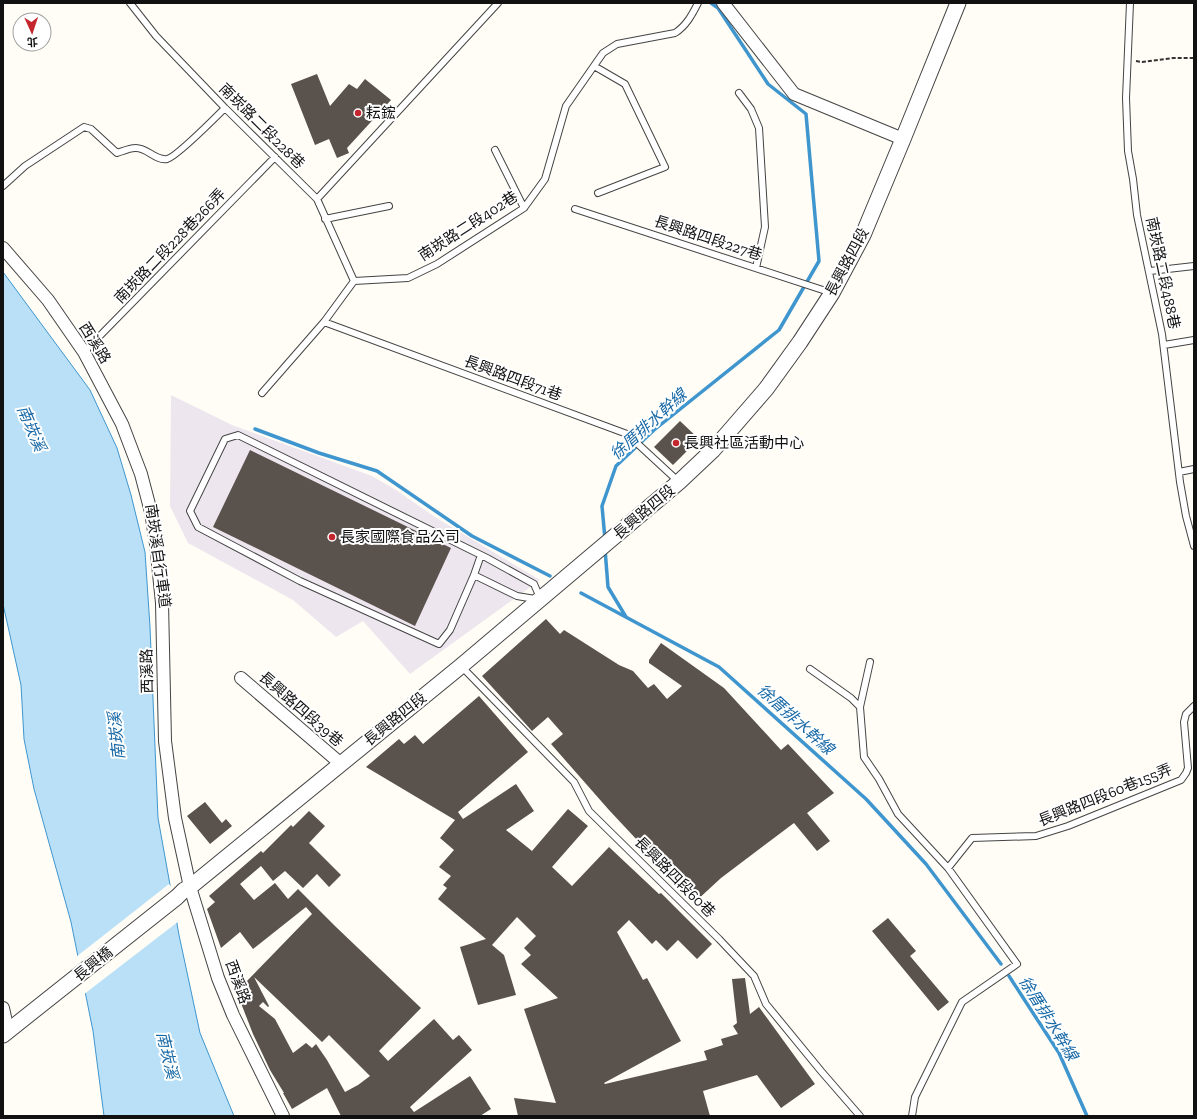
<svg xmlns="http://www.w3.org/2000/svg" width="1197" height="1119" viewBox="0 0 1197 1119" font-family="'Zilla Slab','Noto Sans TC',serif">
  <rect width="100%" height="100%" fill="#fffdf5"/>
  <!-- industrial -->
  <path fill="#eee6ef" d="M 171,395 L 232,425 L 372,476 L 396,490 L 438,519 L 540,580 L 410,674 L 363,621 L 336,637 L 293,600 L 188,543 L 170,506 Z"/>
  <!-- water -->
  <path fill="#b9e0f7" stroke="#3f96cf" d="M 3,272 L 90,390 L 117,448 L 131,495 L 145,552 L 150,627 L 158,818 L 179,935 L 200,1033 L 234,1116 L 104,1116 L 93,1031 L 71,922 L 34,789 L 24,739 L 21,685 L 3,604 Z"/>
  <!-- pier -->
  <path fill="#fffdf5" d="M 169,884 L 173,889 L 179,921 L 83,995 L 76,957 Z"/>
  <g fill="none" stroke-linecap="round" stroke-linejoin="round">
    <!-- stream -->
    <path stroke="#3f96cf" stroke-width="3.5" d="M 255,429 L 319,453 L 377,471 L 472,536 L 550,576
      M 605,539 L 602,506 L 616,466 L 654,430 L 779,330 L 819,261 L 806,114 L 768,84 L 718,8 L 711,3
      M 605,549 L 608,587 L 626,617
      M 581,593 L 719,667 L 866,799 L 926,864 L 1001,964
      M 1009,976 L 1059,1053 L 1087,1116"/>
  </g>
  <!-- building -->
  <path fill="#5a524d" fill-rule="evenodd" d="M 317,74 L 330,106 L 349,84 L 357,89 L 365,79 L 391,100 L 347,148 L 349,153 L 337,158 L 329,139 L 315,145 L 291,84 Z
    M 680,421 L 699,439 L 673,465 L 654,447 Z
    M 250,450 L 451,548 L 415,626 L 213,527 Z
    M 546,619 L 560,634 L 564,630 L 619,665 L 633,671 L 648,688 L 654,684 L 667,699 L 682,686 L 649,663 L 649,660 L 661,643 L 724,688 L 781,750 L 788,744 L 834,793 L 807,813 L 830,841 L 817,851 L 794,823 L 721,878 L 695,902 L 609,810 L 551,744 L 563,734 L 548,717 L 532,731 L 482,676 Z
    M 479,696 L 528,752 L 458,812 L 463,819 L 516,784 L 534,811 L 506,830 L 532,851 L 568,809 L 588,826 L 552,867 L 572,886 L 609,847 L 659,894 L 661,893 L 712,944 L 697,959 L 678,940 L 667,951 L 656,940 L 652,944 L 629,920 L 617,932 L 643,980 L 647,978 L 681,1041 L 604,1083 L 605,1084 L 707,1060 L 704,1051 L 723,1045 L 721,1039 L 738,1034 L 733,1026 L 737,1023 L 732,979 L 745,978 L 750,1014 L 759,1007 L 815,1084 L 781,1108 L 757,1075 L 703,1091 L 710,1116 L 518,1116 L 514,1098 L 556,1103 L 524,1009 L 558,998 L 521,964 L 531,955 L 524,948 L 536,936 L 517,917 L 492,945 L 504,955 L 516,995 L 478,1005 L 460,947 L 486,939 L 438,899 L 447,888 L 443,885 L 451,876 L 439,867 L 454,850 L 440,838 L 455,820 L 366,767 L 399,739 L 404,744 L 415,735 L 423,744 Z
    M 205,802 L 222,823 L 226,819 L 232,826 L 210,844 L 187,816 Z
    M 309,811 L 325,826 L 309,843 L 341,875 L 329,887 L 317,874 L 303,888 L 285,871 L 273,881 L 261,866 L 240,884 L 254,900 L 275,883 L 288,899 L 298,889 L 336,927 L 421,1008 L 379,1051 L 388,1061 L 434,1019 L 453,1040 L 459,1035 L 472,1050 L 410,1107 L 414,1112 L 470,1076 L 491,1109 L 480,1116 L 341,1116 L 327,1088 L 292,1109 L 283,1093 L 284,1093 L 270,1070 L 253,1034 L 239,998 L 252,991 L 244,984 L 312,914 L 306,907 L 253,949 L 240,932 L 221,948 L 207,909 L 215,902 L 209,896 L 261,851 L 263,853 L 291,825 L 293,827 ZM 254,977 L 322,1042 L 329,1035 L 370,1076 L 358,1085 L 345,1092 L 327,1060 L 316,1044 L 312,1048 L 306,1043 L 293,1053 L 275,1019 L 259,1006 L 263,1002 L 268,1007 L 269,1006 Z
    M 888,918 L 916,951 L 910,956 L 949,1002 L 938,1011 L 872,931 Z"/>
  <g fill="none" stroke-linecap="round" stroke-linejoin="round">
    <defs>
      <path id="service" d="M 130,3 L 156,36 L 225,108 L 317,199 L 354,281
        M 1130,3 L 1126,98 L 1128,151 L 1133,179 L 1137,215 L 1162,334 L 1180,482 L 1186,516 L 1194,546
        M 594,66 L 625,84 L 665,167 L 598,193
        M 739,93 L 751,109 L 759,128 L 765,227 L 756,268
        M 495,150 L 524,208
        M 3,186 L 25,166 L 84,127 L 91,129 L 117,153 C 123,151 130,148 135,148 C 147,147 155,161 167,159 C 176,157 216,117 225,108
        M 317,199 L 498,3
        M 575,209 L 832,293
        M 325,219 L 389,206
        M 1150,271 L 1194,266
        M 354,281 L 408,278 L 437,264 L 524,208 L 545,179 L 566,106 L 603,53 L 617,44 L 675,33 C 686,26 692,15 698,3
        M 324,322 L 627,434 L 679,482
        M 1164,345 L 1194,340
        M 84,352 L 275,157
        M 262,393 L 324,322 L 354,281
        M 238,435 L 487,558 L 534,584 L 541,600 L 517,596 L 474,575 L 450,630 L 439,644 L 300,581 L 198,527 L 190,511 L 225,439 Z
        M 1179,472 L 1194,469
        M 474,575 L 481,555
        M 461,666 L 574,782 L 589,811 L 719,939 L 754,976 L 766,1004 L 821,1071 L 860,1116
        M 810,669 L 851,698 L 860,707 L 870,662
        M 860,707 L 864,757 L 879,779 L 898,814 L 948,868
        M 912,1116 L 915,1097 L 962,1002 L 1017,964 L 948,868 L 972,838 L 1036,836 L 1068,826 L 1181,780 L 1186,773 L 1188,768 L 1184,722 L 1186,714 L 1194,706"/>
      <path id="minor" d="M 723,3 L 794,94 L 903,139
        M 3,248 L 48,300 L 84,352 L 122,424 L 141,474 L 151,512 L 156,544 L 162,603 L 165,741 L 175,818 L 190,887 L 218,978 L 233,1015 L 283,1116
        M 241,678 L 340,763
        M 3,1008 L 8,1031"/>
      <path id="tertiary" d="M 3,1035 L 177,897 L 184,890 L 190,887 L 461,666 L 679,482 L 713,450 L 766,389 L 800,342 L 832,293 L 863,235 L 903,139 L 958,3"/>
    </defs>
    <!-- service casing -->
    <use href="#service" stroke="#444" stroke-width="8"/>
    <!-- minor casing -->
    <use href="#minor" stroke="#444" stroke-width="14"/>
    <!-- tertiary casing -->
    <use href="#tertiary" stroke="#444" stroke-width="17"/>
    <!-- path -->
    <path stroke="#333" stroke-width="2" stroke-dasharray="4 2" stroke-linecap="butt" d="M 1136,61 L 1142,62 L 1173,58 L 1194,58"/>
    <!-- service -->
    <use href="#service" stroke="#fff" stroke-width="6"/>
    <!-- minor -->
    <use href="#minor" stroke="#fff" stroke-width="12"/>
    <!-- tertiary -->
    <use href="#tertiary" stroke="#fff" stroke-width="15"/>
  </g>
  <!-- markers -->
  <g fill="#c4262e" stroke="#fff" stroke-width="1.5">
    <circle cx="358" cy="113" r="4"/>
    <circle cx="676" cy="443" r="4"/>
    <circle cx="332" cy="537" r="4"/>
  </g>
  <g text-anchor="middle" stroke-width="4" stroke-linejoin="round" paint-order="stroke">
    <!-- poi labels -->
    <g font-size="15" fill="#111" stroke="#fff" text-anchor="start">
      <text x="366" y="118">耘鋐</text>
      <text x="684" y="448">長興社區活動中心</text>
      <text x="340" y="542">長家國際食品公司</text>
    </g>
    <!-- street labels -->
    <g font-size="15" fill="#111" stroke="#fff">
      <text transform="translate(262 126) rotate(45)" y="5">南崁路二段228巷</text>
      <text transform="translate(468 226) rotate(-33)" y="5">南崁路二段402巷</text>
      <text transform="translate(708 238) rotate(18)" y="5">長興路四段227巷</text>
      <text transform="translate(170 246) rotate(-46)" y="5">南崁路二段228巷266弄</text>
      <text transform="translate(847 262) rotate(-62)" y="5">長興路四段</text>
      <text transform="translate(1163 273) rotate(78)" y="5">南崁路二段488巷</text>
      <text transform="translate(95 343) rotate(58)" y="5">西溪路</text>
      <text transform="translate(513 378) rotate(20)" y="5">長興路四段71巷</text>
      <text transform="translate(644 512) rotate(-40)" y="5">長興路四段</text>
      <text transform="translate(158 556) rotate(82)" y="5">南崁溪自行車道</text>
      <text transform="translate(147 671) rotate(-91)" y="5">西溪路</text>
      <text transform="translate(301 709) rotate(41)" y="5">長興路四段39巷</text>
      <text transform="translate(395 719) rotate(-39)" y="5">長興路四段</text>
      <text transform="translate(1105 795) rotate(-22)" y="5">長興路四段60巷155弄</text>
      <text transform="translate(675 877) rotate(45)" y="5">長興路四段60巷</text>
      <text transform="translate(93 964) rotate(-39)" y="5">長興橋</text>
      <text transform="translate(238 982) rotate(70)" y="5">西溪路</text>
    </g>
    <!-- water labels -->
    <g font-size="16" font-style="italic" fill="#1768a6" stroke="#fff">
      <text transform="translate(648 424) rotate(-42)" y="6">徐厝排水幹線</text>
      <text transform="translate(32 428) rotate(67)" y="6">南崁溪</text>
      <text transform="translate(796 719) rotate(42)" y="6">徐厝排水幹線</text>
      <text transform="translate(116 736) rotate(-96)" y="6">南崁溪</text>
      <text transform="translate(1049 1018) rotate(58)" y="6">徐厝排水幹線</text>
      <text transform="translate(168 1055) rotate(77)" y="6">南崁溪</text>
    </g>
  </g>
  <!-- border -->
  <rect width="1197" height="1119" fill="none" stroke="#111111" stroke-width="8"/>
  <!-- north arrow -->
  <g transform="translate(32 32) rotate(177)"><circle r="19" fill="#ffffff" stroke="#a0a0a0"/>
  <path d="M0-3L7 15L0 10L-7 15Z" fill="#c4262e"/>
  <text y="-6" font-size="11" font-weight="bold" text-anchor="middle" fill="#111111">北</text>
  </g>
</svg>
